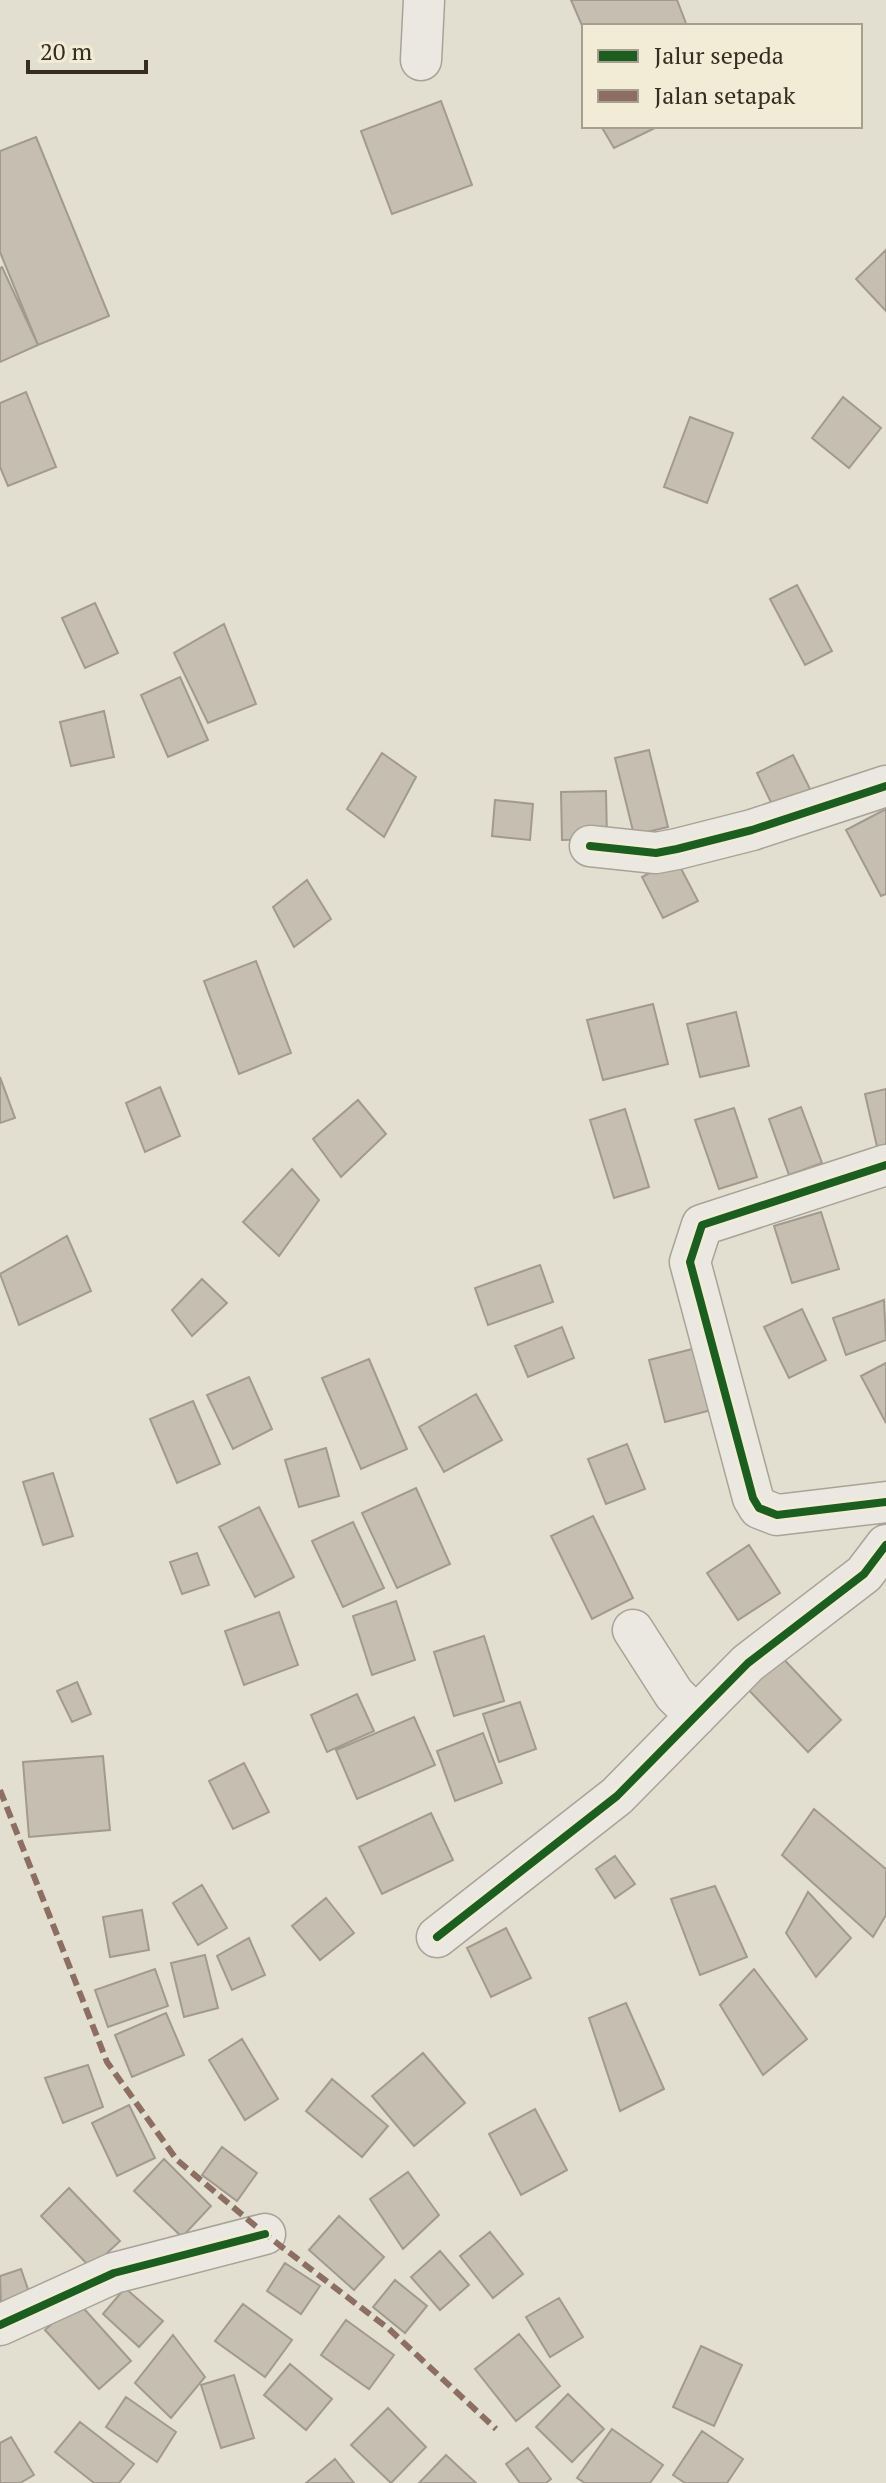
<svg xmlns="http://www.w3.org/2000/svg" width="886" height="2483" viewBox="0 0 886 2483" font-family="'PT Serif',serif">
  <rect width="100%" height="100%" fill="#e2ded0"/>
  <!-- building -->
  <path fill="#c6beb1" stroke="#a29a8f" stroke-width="2" d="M 571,0 L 677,0 L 687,26 L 584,26 L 584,30 Z
    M 441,101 L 472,185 L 392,214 L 361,131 Z
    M 601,126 L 659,126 L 614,148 Z
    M 36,137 L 109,316 L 38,345 L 0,252 L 0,151 Z
    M 886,250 L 886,311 L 856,279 Z
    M 2,267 L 38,345 L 0,362 L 0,268 Z
    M 26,392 L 56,467 L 8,486 L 0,467 L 0,403 Z
    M 843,397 L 881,428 L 849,468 L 812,438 Z
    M 690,417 L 733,433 L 707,503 L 664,487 Z
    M 797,585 L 832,651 L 805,665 L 770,599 Z
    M 95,603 L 118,653 L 85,668 L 62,618 Z
    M 224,624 L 256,704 L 208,723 L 174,653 Z
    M 180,677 L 208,740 L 168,757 L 141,695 Z
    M 104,711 L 114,757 L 71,766 L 60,722 Z
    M 649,750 L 668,827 L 634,835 L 615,758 Z
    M 382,753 L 416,777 L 384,837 L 347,809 Z
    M 793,755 L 813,795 L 776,813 L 757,773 Z
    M 606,791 L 607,839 L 562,840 L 561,792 Z
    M 495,800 L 533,804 L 530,840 L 492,836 Z
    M 886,809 L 886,894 L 881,896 L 846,830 Z
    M 676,859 L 698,901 L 663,918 L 642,877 Z
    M 307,880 L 331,919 L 294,947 L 273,907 Z
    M 256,961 L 291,1053 L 239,1074 L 204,981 Z
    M 653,1004 L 668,1064 L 603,1080 L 587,1020 Z
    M 736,1012 L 749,1066 L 700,1077 L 687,1024 Z
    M 0,1077 L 15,1118 L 0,1123 Z
    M 160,1087 L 180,1136 L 145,1152 L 126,1103 Z
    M 886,1089 L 886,1149 L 878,1151 L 865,1094 Z
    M 358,1100 L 386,1134 L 341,1177 L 313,1139 Z
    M 801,1107 L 822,1163 L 789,1175 L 769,1119 Z
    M 734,1108 L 757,1177 L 719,1189 L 695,1120 Z
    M 625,1109 L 649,1187 L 614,1198 L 590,1120 Z
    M 292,1169 L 319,1200 L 279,1256 L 243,1222 Z
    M 821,1212 L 839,1269 L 792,1283 L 774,1226 Z
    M 67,1236 L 91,1291 L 19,1325 L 0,1274 Z
    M 540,1265 L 553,1302 L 488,1325 L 475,1288 Z
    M 202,1279 L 227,1303 L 192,1336 L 172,1310 Z
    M 884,1300 L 886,1340 L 846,1355 L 833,1318 Z
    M 802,1309 L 826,1360 L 789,1378 L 764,1327 Z
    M 562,1327 L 574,1358 L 528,1377 L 515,1346 Z
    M 708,1345 L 723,1407 L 665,1422 L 649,1360 Z
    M 369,1359 L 407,1449 L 361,1469 L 322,1378 Z
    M 886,1363 L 886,1423 L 861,1376 Z
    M 249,1377 L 272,1429 L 233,1449 L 207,1395 Z
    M 476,1394 L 502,1440 L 444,1472 L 419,1427 Z
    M 193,1401 L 220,1464 L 177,1483 L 150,1419 Z
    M 627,1444 L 645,1489 L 606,1504 L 588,1459 Z
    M 326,1448 L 339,1496 L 299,1507 L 285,1460 Z
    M 53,1473 L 73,1536 L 43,1545 L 23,1482 Z
    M 416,1488 L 450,1564 L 397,1588 L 362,1513 Z
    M 259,1507 L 294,1577 L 255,1597 L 219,1527 Z
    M 593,1516 L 633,1598 L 592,1619 L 551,1536 Z
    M 353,1522 L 384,1588 L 343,1607 L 312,1541 Z
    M 749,1545 L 780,1593 L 738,1620 L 707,1573 Z
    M 197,1553 L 209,1585 L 182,1594 L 170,1562 Z
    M 396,1601 L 415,1660 L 372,1675 L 353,1616 Z
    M 279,1612 L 298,1665 L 244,1685 L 225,1631 Z
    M 484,1636 L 504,1701 L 454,1716 L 434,1652 Z
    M 776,1651 L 841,1720 L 808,1752 L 742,1683 Z
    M 77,1682 L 91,1714 L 72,1722 L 57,1691 Z
    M 357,1694 L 374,1731 L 327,1752 L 311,1715 Z
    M 520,1702 L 536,1749 L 499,1762 L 483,1714 Z
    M 414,1717 L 435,1765 L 357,1799 L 336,1750 Z
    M 483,1733 L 502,1783 L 455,1801 L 437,1751 Z
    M 103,1756 L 110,1830 L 29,1837 L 23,1762 Z
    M 244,1763 L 269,1812 L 233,1829 L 209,1781 Z
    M 814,1809 L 886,1869 L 886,1915 L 873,1937 L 782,1855 Z
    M 431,1813 L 453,1860 L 382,1894 L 359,1847 Z
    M 615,1856 L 635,1884 L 615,1898 L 596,1869 Z
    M 202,1885 L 227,1928 L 198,1945 L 173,1903 Z
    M 715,1886 L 747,1957 L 700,1975 L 671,1899 Z
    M 808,1892 L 851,1938 L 816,1977 L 786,1933 Z
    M 326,1898 L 354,1933 L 320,1960 L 292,1926 Z
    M 142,1910 L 149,1950 L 110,1957 L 103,1917 Z
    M 506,1928 L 531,1978 L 491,1997 L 467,1948 Z
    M 249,1938 L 265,1975 L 232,1990 L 217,1956 Z
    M 205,1955 L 218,2008 L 184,2017 L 171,1963 Z
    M 155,1969 L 168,2006 L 108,2027 L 95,1990 Z
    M 754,1969 L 807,2039 L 763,2075 L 720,2005 Z
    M 626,2003 L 664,2089 L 620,2111 L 589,2018 Z
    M 166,2013 L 184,2055 L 132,2077 L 115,2035 Z
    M 242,2039 L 278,2099 L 245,2120 L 209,2060 Z
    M 423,2053 L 465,2103 L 414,2146 L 372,2096 Z
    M 88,2065 L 103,2107 L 63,2123 L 45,2078 Z
    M 332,2079 L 388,2126 L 362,2157 L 306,2111 Z
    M 129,2105 L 155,2158 L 117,2176 L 92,2123 Z
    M 535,2109 L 567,2170 L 521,2195 L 489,2134 Z
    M 222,2147 L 257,2173 L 237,2201 L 202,2175 Z
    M 164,2159 L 211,2206 L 182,2237 L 134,2191 Z
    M 408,2172 L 439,2215 L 403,2249 L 370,2199 Z
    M 69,2188 L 120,2241 L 91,2268 L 41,2216 Z
    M 339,2216 L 384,2257 L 354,2290 L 309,2250 Z
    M 490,2232 L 523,2274 L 493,2298 L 460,2256 Z
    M 440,2251 L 469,2285 L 440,2310 L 411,2277 Z
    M 285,2263 L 320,2286 L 301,2314 L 267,2291 Z
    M 21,2269 L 30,2295 L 1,2305 L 0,2276 Z
    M 395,2280 L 427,2306 L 405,2333 L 373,2307 Z
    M 125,2288 L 163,2321 L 139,2347 L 103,2314 Z
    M 559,2298 L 583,2337 L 550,2357 L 526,2317 Z
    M 77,2301 L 131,2361 L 99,2389 L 45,2330 Z
    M 243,2304 L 292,2340 L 265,2377 L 215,2341 Z
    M 346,2320 L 394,2355 L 369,2389 L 321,2355 Z
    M 519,2334 L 560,2386 L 516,2421 L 475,2369 Z
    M 173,2335 L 205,2377 L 171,2418 L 135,2383 Z
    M 701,2346 L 742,2365 L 714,2426 L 673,2407 Z
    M 290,2364 L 332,2399 L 306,2430 L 264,2395 Z
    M 234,2375 L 254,2438 L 221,2448 L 201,2385 Z
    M 568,2394 L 604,2429 L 572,2462 L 536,2427 Z
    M 126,2397 L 176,2432 L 157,2462 L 106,2427 Z
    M 388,2408 L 426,2447 L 391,2483 L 351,2445 Z
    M 80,2422 L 134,2464 L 119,2483 L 94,2483 L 55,2452 Z
    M 612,2429 L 663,2465 L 650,2483 L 585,2483 L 577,2478 Z
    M 702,2431 L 743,2459 L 727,2483 L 685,2483 L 673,2475 Z
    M 11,2437 L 34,2475 L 20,2483 L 0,2483 L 0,2443 Z
    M 528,2448 L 551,2479 L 546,2483 L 520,2483 L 506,2464 Z
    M 446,2455 L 476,2483 L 419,2483 Z
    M 335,2459 L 354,2483 L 306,2483 Z"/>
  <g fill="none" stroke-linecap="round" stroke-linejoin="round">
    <defs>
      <path id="minor" d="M 421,60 L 424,0
        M 590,846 L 656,853 L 677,849 L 752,830 L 886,786
        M 886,1165 L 702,1225 L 690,1262 L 753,1498 L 759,1508 L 777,1515 L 886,1502
        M 633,1630 L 674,1694 L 696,1716
        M 437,1937 L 617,1796 L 748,1663 L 864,1574 L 886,1545
        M 0,2325 L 114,2273 L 265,2234"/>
    </defs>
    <!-- minor casing -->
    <use href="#minor" stroke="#a8a398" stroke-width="43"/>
    <!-- minor -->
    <use href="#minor" stroke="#eae8e0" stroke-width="40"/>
    <!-- quiet -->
    <path stroke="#8d6e63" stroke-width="6" stroke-dasharray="12 6" stroke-linecap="butt" d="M 0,1790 L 107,2062 L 177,2160 L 265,2234 L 389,2329 L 496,2429"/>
    <defs>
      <path id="cycleway" d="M 590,846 L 656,853 L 677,849 L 752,830 L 886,786
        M 886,1165 L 702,1225 L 690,1262 L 753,1498 L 759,1508 L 777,1515 L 886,1502
        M 437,1937 L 617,1796 L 748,1663 L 864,1574 L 886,1545
        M 0,2325 L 114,2273 L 265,2234"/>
    </defs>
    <!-- cycleway casing -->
    <use href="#cycleway" stroke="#f2ecd7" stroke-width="13"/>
    <!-- cycleway -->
    <use href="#cycleway" stroke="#1b5e20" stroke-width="8"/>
  </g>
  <!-- legend -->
  <rect x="582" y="24" width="280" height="104" fill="#f2ecd7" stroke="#a79f8e" stroke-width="2"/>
  <rect x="598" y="50" width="40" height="12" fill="#1b5e20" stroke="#a79f8e" stroke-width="2"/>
  <text x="654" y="64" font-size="24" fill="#362c21">Jalur sepeda</text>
  <rect x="598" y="90" width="40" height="12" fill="#8d6e63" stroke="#a79f8e" stroke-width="2"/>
  <text x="654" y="104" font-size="24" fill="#362c21">Jalan setapak</text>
  <!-- scale -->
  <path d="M28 60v12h118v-12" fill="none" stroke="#362c21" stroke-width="4"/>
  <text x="40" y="60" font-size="24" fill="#362c21" stroke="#f2ecd7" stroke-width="6" paint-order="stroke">20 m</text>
</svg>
